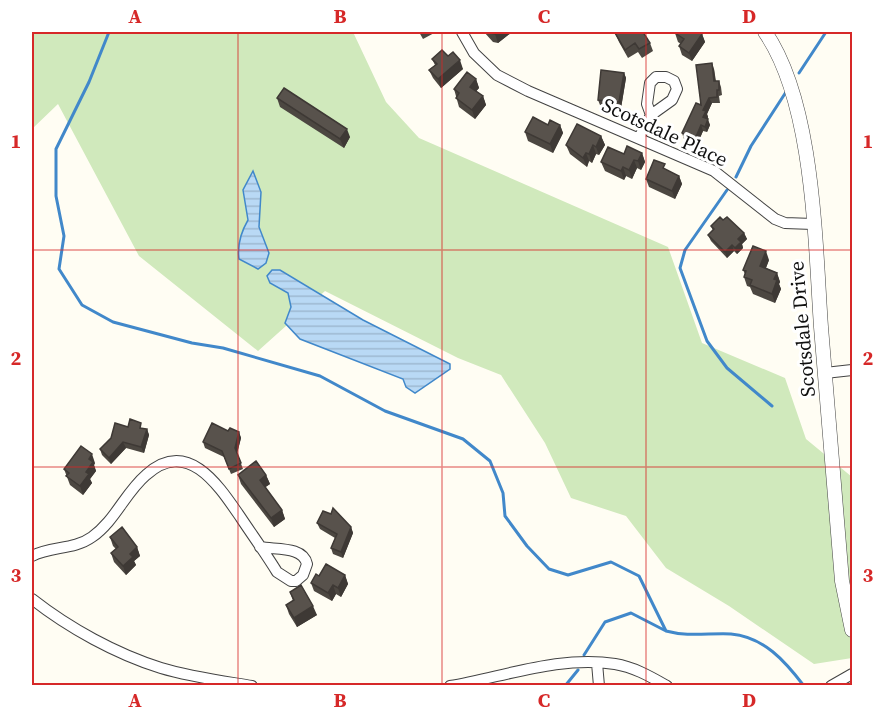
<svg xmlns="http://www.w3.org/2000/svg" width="884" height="717" viewBox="0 0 884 717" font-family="'Source Serif 4',serif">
  <defs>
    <pattern id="water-rules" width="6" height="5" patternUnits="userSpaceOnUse" patternTransform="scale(1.5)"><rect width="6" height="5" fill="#b9d9f5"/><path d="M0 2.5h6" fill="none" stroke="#9eb9d1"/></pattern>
  </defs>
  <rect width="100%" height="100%" fill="#fffdf3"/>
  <!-- grass -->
  <path fill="#d0e9bc" d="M 32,32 L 353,32 L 386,102 L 419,138 L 668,247 L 702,343 L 785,378 L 806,439 L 852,477 L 852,658 L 814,664 L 729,606 L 666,568 L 626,516 L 571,498 L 545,443 L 501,375 L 458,358 L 325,291 L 258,351 L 139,256 L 58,104 L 32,129 Z"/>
  <!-- water -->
  <path fill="url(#water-rules)" stroke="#4188ca" stroke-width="1.5" d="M 253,171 L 261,192 L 259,227 L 269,253 L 266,263 L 258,269 L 239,259 C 237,244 241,232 248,220 L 243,190 Z
    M 272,270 L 280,270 L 363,320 L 450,364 L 450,369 L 415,393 L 406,387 L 403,379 L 300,339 L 285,323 L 291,307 L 288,293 L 270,283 L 267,276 Z"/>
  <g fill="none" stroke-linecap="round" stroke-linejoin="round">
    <!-- stream -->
    <path stroke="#4188ca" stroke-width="3" d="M 109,32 L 89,82 L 56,149 L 56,196 L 64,236 L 59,269 L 82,305 L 113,322 L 192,343 L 223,348 L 320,376 L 385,411 L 463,439 L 490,461 L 503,493 L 505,516 L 527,546 L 549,569 L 568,575 L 611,562 L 639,576 L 666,631 C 688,637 708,633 731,634 C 764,637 785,661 804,686
      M 799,73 L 826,32
      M 736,177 L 751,146 L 786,92
      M 727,190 L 685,250 L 680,268 L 707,341 L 727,368 L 772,406
      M 584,655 L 605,622 L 631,613 L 666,631
      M 565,686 L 578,670"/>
    <defs>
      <path id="minor" d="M 462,32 L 474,53 L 497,75 L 528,91 L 714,171 L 775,219 L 785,223 L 813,224
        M 639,138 L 651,115 L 672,100 L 677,89 L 674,81 L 666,77 L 656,77 L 650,83 L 647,104 L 651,115
        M 825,373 L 852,370
        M 32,556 C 51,546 74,550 92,537 C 115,521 125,493 146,475 C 188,437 219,486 241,518 C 253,536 266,554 277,572 L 291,581 L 296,581 L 303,575 L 307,564 C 303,546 276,550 260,547
        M 32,599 C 69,628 116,654 161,668 C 191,677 222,681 252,686
        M 597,663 L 599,686
        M 450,686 C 503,677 561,655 615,664 C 634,667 651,677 667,686
        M 831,686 L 852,674"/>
      <path id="tertiary" d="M 765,32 C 814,103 815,241 821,327 C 828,412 835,496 842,581 L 852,630"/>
    </defs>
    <!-- minor casing -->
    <use href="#minor" stroke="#434343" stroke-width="12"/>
    <!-- tertiary casing -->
    <use href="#tertiary" stroke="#434343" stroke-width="15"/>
    <!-- minor -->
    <use href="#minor" stroke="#fff" stroke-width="10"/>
    <!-- tertiary -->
    <use href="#tertiary" stroke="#fff" stroke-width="14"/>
  </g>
  <!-- wall -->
  <path fill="#4c4741" d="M 419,32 L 436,32 L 423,39 Z
    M 484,32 L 512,32 L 498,43 L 493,42 Z
    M 615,33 L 650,43 L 653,51 L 642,58 L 638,52 L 628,58 L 619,42 Z
    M 675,33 L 702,34 L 705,42 L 692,61 L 682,55 L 679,46 L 681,44 L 678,42 Z
    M 448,56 L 463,69 L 441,88 L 433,78 L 429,70 L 435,65 L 432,59 Z
    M 714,69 L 716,81 L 719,81 L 721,87 L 722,95 L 719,96 L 720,103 L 712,103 L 707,114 L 708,117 L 707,119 L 710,125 L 707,132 L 703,131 L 697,145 L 684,139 L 682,133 L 701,105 Z
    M 624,73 L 626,78 L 621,108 L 600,105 L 598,100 Z
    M 476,79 L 479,88 L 476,91 L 483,96 L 486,105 L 475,119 L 459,107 L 454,89 Z
    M 277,98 L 350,137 L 344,148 L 280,107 Z
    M 548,125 L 560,125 L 563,133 L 553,153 L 528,141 L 525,132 Z
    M 601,136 L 605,145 L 599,155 L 596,154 L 592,163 L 589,161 L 587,167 L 570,154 L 566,145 Z
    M 642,153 L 645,162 L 641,170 L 637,168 L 632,179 L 626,176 L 624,180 L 605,171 L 601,162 L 624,154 Z
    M 667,170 L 679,176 L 682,184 L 675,199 L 649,187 L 646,179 Z
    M 723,220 L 744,233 L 747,239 L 742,244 L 743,248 L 737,254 L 734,251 L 727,258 L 711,241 L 708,235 L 713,231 L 711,226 Z
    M 769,260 L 766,268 L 777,273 L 780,282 L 779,284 L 781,289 L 775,303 L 753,294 L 750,287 L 747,286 L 744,277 L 745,274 L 743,270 Z
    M 128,427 L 147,429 L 149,435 L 144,453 L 126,448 L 111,464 L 102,455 L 100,449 Z
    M 228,431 L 239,432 L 241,438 L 237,453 L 243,469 L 231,474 L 224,457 L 205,448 L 203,442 Z
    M 95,463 L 94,465 L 96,471 L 90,479 L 92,483 L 83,495 L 70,485 L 64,469 Z
    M 238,475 L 266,475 L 270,484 L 265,487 L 282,510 L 285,519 L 274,527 L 241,484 Z
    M 317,523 L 351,527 L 353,533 L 343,558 L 333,554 L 331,548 L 335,538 L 320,529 Z
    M 110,537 L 137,547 L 140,556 L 134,561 L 136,565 L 126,575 L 114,562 L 111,553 L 116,549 L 113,546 Z
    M 345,575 L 348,584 L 341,597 L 336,594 L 332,601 L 314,591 L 311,583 L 319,576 Z
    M 290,592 L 317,615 L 297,627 L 289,614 L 286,605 L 293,601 Z"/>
  <!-- shaded-wall -->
  <path fill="#3e3935" d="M 498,32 L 512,32 L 498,43 L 495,34 Z
    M 702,34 L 705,42 L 692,61 L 689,53 Z
    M 460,60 L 463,69 L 441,88 L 438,79 Z
    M 712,63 L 714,69 L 716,87 L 714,81 Z
    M 624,73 L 626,78 L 621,108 L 619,102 Z
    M 476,79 L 479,88 L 473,95 L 470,87 Z
    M 483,96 L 486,105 L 475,119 L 472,110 Z
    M 709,98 L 712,103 L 707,114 L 708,117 L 706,123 L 703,117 L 703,110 Z
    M 708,119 L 710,125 L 707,132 L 705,127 Z
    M 560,125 L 563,133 L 553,153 L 550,144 Z
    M 701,125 L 703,131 L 697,145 L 695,139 Z
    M 347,129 L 350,137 L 344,148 L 340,139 Z
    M 601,136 L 605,145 L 599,155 L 596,147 Z
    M 593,145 L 596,154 L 592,163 L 589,154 Z
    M 586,153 L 589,161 L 587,167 L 583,158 Z
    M 642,153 L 645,162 L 641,170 L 638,161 Z
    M 634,160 L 637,168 L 632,179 L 629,170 Z
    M 623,167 L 626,176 L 624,180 L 621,171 Z
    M 679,176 L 682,184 L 675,199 L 672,191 Z
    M 744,233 L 747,239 L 742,244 L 743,248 L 737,254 L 735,248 L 738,239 Z
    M 732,245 L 734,251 L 727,258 L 725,252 Z
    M 766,251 L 769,260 L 763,275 L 760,266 Z
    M 777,273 L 780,282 L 779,284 L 781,289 L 775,303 L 772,294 L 774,279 Z
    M 147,429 L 149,435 L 144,453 L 141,447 Z
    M 239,432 L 241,438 L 237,454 L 235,448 Z
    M 123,442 L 126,448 L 111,464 L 109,458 Z
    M 92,454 L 95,463 L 94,465 L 96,471 L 90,479 L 92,483 L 83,495 L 80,486 L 86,472 L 89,459 Z
    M 266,475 L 270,484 L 263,489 L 260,480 Z
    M 282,510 L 285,519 L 274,527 L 271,518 Z
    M 351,527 L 353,533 L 343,558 L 341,552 Z
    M 137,547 L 140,556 L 134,561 L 136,565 L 126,575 L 123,566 L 130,554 Z
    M 345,575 L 348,584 L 341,597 L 338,588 Z
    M 333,585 L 336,594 L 332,601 L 328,593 Z
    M 313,606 L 317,615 L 297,627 L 294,618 Z"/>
  <!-- building -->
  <path fill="#58524c" stroke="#3e3935" stroke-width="1.5" d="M 488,32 L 498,32 L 495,34 L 490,33 Z
    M 618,32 L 643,32 L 650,43 L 639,49 L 635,43 L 625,50 L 615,33 Z
    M 676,32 L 699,32 L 702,34 L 689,53 L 679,46 L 684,39 L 675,33 Z
    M 442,50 L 448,56 L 453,52 L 460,60 L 438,79 L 429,70 L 437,64 L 432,59 Z
    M 712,63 L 714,81 L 719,81 L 719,90 L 717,90 L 717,97 L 709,98 L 703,110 L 706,111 L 703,117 L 708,119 L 705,127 L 701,125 L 695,139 L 682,133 L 696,103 L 701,105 L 696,65 Z
    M 601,70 L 624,73 L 619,102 L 598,100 Z
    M 467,72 L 476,79 L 470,87 L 483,96 L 472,110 L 456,98 L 459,93 L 454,89 Z
    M 284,88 L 347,129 L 340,139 L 277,98 Z
    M 533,117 L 548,125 L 550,120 L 560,125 L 550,144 L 525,132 Z
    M 577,124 L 601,136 L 596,147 L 593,145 L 589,154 L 586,153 L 583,158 L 566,145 Z
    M 627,146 L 642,153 L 638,161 L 634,160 L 629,170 L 623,167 L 621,171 L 601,162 L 608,147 L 624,154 Z
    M 654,160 L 665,164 L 663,168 L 679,176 L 672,191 L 646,179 Z
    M 720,217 L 723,220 L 727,217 L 744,233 L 738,239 L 741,242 L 735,248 L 732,245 L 725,252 L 708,235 L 714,229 L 711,226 Z
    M 753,246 L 766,251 L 760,266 L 777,273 L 774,279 L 777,280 L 772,294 L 750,285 L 752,280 L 744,277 L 746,271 L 743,270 Z
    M 130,419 L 141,423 L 140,428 L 147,429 L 141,447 L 123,442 L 109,458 L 100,449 L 111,438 L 115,423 L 128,427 Z
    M 212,423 L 228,431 L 230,428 L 239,432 L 235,448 L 241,463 L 229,469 L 222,451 L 203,442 Z
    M 81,446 L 92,454 L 89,459 L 93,462 L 86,472 L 89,474 L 80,486 L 66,476 L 69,473 L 64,469 Z
    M 256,461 L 266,475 L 260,480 L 282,510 L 271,518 L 238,475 Z
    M 333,508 L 351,527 L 341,552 L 331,548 L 337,534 L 317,523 L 323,511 L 331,514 Z
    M 122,527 L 137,547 L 130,554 L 133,557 L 123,566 L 111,553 L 118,547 L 110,537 Z
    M 326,564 L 345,575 L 338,588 L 333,585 L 328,593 L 311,583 L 316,574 L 319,576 Z
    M 301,585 L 313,606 L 294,618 L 286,605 L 294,600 L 290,592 Z"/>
  <!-- grid -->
  <path fill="none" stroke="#d62828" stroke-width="1.5" stroke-opacity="0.55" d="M 238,32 L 238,686M 442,32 L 442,686M 646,32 L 646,686M 32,250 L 852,250M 32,467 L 852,467"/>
  <g text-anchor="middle" stroke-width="6" stroke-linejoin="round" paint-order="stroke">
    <!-- street labels -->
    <g font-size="20" fill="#101010" stroke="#fff">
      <text transform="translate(665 132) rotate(25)" y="7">Scotsdale Place</text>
      <text transform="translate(802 329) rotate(-95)" y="7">Scotsdale Drive</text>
    </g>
  </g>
  <!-- border -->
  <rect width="884" height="717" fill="none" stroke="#ffffff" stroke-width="66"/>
  <rect x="33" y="33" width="818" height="651" fill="none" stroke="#d62828" stroke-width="2"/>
  <g font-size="20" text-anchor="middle" font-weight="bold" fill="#d62828">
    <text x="135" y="23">A</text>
    <text x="340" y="23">B</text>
    <text x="544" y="23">C</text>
    <text x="749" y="23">D</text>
    <text x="16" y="148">1</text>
    <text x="868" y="148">1</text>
    <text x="16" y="365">2</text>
    <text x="868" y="365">2</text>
    <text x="16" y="582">3</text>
    <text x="868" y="582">3</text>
    <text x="135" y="707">A</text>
    <text x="340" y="707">B</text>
    <text x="544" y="707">C</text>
    <text x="749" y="707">D</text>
  </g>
</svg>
